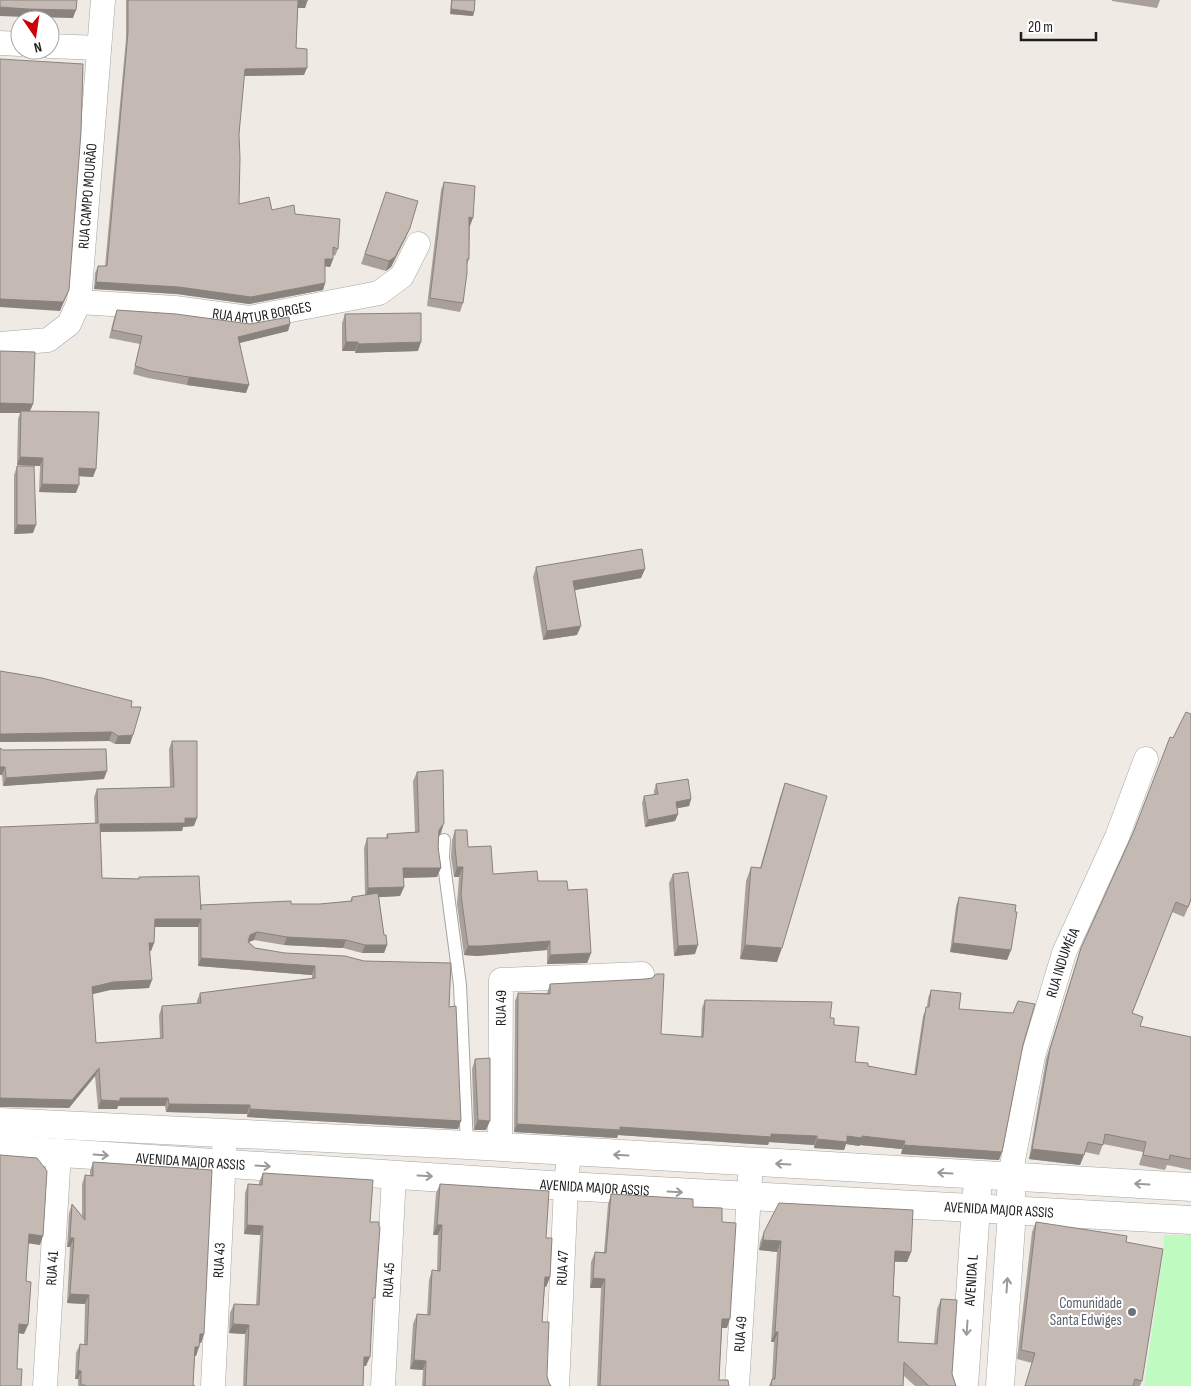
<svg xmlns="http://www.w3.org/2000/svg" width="1191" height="1386" viewBox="0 0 1191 1386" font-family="'Sofia Sans Condensed',sans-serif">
  <rect width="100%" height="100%" fill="#efebe4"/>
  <!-- park -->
  <path fill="#bffbc1" d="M 1164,1235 L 1191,1235 L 1191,1386 L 1144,1386 L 1164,1249 Z"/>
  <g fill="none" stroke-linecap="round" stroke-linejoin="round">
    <defs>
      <path id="service" d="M 444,840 L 443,857 L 460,985 L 467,1145"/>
      <g id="minor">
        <path d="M 0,43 L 20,44"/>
        <path d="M 50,46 L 99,48"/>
        <path id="s1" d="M 79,302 L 175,308 L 249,318 L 379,293 L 402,276 L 418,244"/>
        <path id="s2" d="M 0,344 L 48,340 L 69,324 L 79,302 L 103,0"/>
        <path id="s3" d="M 500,1148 L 501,980 L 642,974"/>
        <path id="s4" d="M 1010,1176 L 1033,1056 L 1064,953 L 1117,837 L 1146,759"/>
        <path id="s5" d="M 45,1386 L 59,1152"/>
        <path id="s6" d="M 213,1386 L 225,1133"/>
        <path id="s7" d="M 383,1386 L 394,1175"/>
        <path id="s8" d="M 557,1386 L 566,1186 L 569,1152"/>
        <path id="s9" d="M 737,1386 L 751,1162"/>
      </g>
      <g id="tertiary">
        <path d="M 0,1122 L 467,1145 L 1191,1187"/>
        <path id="s10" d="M 0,1149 L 566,1186 L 1191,1220"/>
        <path id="s11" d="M 964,1386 L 977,1192"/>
        <path d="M 1000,1386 L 1012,1211 L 1011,1193"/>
      </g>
    </defs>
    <!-- service casing -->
    <use href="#service" stroke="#a5a5a5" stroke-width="14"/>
    <!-- minor casing -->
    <use href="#minor" stroke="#a5a5a5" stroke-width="25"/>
    <!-- tertiary casing -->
    <use href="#tertiary" stroke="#a5a5a5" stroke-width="29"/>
    <!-- service -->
    <use href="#service" stroke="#fff" stroke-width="12"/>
    <!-- minor -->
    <use href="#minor" stroke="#fff" stroke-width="24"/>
    <!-- tertiary -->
    <use href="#tertiary" stroke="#fff" stroke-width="28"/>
  </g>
  <!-- wall -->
  <path fill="#a9a09a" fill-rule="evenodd" d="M 126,0 L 308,0 L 305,8 L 298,8 L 296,48 L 304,75 L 244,76 L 239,134 L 239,204 L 295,214 L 338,249 L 335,256 L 333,255 L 333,259 L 330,267 L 325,266 L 325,283 L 323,290 L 249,304 L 177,294 L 94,289 L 95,273 L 98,266 L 105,266 L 126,39 Z
    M 451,0 L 475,0 L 474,12 L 473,16 L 450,14 Z
    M 1112,0 L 1160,0 L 1157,8 L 1112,1 Z
    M 444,182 L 470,226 L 469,259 L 467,265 L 463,303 L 460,312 L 427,306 L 441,190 Z
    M 386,192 L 406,237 L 391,267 L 386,271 L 361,264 Z
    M 117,310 L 250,324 L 290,324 L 288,331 L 240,343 L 246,393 L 187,385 L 148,378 L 133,374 L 140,344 L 109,338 L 114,318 Z
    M 345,314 L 418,351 L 355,353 L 355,351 L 342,351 L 342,323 Z
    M 0,351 L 33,404 L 30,411 L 96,469 L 93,477 L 79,476 L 76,493 L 39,492 L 40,466 L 17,465 L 18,419 L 20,413 L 0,413 Z
    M 17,466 L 33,533 L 14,534 L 14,475 Z
    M 536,567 L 645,569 L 641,578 L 575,590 L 577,635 L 543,640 L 533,577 Z
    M 0,671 L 42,678 L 130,744 L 115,744 L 109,741 L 0,742 Z
    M 1191,714 L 1191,901 L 1184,917 L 1172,912 L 1132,1013 L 1140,1026 L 1191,1037 L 1191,1170 L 1167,1165 L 1165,1170 L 1139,1165 L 1143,1152 L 1103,1144 L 1099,1155 L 1085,1152 L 1080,1165 L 1029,1159 L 1046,1059 L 1081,948 L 1133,833 L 1173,738 Z
    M 172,741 L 194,826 L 183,827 L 182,831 L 100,832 L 102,878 L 139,879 L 139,877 L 200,905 L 320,904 L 350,901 L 352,897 L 365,895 L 364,848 L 367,838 L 386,838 L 387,834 L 415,832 L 413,781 L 417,772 L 441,833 L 439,835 L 437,877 L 403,878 L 404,887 L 400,896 L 379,897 L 384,935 L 387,945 L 384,953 L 362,953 L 343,948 L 284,945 L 254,940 L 249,942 L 255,948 L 449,1007 L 458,1129 L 247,1117 L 247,1114 L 166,1112 L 165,1106 L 118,1106 L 117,1109 L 98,1109 L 95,1076 L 69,1108 L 95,823 L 94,797 L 97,789 L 170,787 L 169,749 ZM 154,927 L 198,927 L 198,966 L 312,975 L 312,979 L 200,993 L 197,1001 L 197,1004 L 162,1006 L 159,1015 L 160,1039 L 96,1043 L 92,994 L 110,990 L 149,988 L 150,951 L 151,951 L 154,943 Z
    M 3,750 L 104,779 L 3,786 L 2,775 Z
    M 785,783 L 777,962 L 740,959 L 746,881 L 751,867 L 760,868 L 780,797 Z
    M 656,784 L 691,799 L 689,806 L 677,808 L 678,814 L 675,821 L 645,827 L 642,803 L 644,796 L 654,795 L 654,791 Z
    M 455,830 L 468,847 L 493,874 L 538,881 L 568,890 L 591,953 L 587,963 L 547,964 L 547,950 L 477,956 L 464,955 L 457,904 L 459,877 L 454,877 L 451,857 L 452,840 Z
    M 673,874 L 695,954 L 674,956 L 669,883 Z
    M 959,897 L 1011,950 L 1007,960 L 950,952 L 956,906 Z
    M 550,984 L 661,1034 L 701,1037 L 702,1008 L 705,1000 L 830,1018 L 855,1062 L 868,1066 L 914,1075 L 923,1016 L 927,1007 L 928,998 L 931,990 L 959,1009 L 1023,1045 L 999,1160 L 901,1154 L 902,1149 L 860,1145 L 859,1146 L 846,1144 L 844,1150 L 814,1148 L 814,1145 L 769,1142 L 768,1145 L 618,1135 L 617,1138 L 514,1132 L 515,1001 L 518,993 L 547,993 Z
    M 475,1059 L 486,1130 L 474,1130 L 472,1069 Z
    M 93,1162 L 204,1334 L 201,1343 L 199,1343 L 196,1356 L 195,1356 L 193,1385 L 195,1386 L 78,1386 L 78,1379 L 75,1379 L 76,1353 L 80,1344 L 84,1345 L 85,1304 L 67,1303 L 70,1247 L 67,1247 L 69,1213 L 72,1204 L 82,1216 L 82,1184 L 85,1175 L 90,1175 L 90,1171 Z
    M 263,1173 L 370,1222 L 372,1306 L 366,1366 L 364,1366 L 363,1386 L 243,1386 L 245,1334 L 229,1333 L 230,1313 L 234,1304 L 256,1305 L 260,1235 L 244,1234 L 245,1193 L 248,1184 L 259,1185 L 259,1182 Z
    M 440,1184 L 546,1238 L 550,1277 L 546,1287 L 545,1286 L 542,1322 L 547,1376 L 549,1383 L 551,1386 L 422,1386 L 423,1370 L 410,1369 L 413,1324 L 417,1314 L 427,1315 L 429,1280 L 432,1270 L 437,1270 L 438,1235 L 433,1235 L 436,1193 Z
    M 611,1194 L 693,1207 L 722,1222 L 727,1328 L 722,1328 L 719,1380 L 729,1386 L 597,1386 L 601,1288 L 590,1288 L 591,1262 L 595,1252 L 604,1252 L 608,1204 Z
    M 1036,1222 L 1126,1242 L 1142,1381 L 1140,1386 L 1025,1386 L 1032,1363 L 1017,1359 L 1032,1232 Z
    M 764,1232 L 911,1252 L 907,1262 L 895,1262 L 893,1296 L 898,1342 L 934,1344 L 937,1309 L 941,1299 L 952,1374 L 956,1386 L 915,1386 L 904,1376 L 903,1386 L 769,1386 L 772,1379 L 774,1342 L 771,1342 L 777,1252 L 759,1250 L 760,1242 Z"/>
  <!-- shaded-wall -->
  <path fill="#89827d" d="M 298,0 L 307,1 L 305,8 L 296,8 Z
    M 0,7 L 76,10 L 73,18 L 25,17 L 0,16 Z
    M 451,9 L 474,12 L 473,16 L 450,14 Z
    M 307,68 L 304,75 L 242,76 L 245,69 Z
    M 469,217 L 473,218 L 470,226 L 466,226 Z
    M 410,228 L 406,237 L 391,267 L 386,271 L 389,261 Z
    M 325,259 L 333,259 L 330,267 L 323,266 Z
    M 96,282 L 325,283 L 323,290 L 249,304 L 177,294 L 94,289 Z
    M 69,290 L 60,311 L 0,307 L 0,299 Z
    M 290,324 L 288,331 L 235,344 L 238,337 Z
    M 346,342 L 358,342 L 355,351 L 342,351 Z
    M 421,342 L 418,351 L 355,353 L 358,344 Z
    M 189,377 L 249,385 L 246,393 L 187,385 Z
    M 0,403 L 33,404 L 29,413 L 21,411 L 20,413 L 0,413 Z
    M 20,457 L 43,458 L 40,466 L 17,465 Z
    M 79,468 L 96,469 L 93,477 L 76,476 Z
    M 42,484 L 79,485 L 76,493 L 39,492 Z
    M 17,525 L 36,525 L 33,533 L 14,534 Z
    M 645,569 L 641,578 L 570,591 L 573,581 Z
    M 581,626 L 577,635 L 543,640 L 547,631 Z
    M 112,732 L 109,741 L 0,742 L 0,734 L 3,734 Z
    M 133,735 L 130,744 L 115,744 L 118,736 Z
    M 0,767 L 5,767 L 2,775 L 0,775 Z
    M 107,771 L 104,779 L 3,786 L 6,778 Z
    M 691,799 L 689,806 L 674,809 L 676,802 Z
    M 678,814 L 675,821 L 645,827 L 648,820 Z
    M 197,818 L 194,826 L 183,827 L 182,831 L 97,832 L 100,824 Z
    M 444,823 L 441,833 L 436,839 L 439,830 Z
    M 457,867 L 463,867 L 459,877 L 454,877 Z
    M 403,868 L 441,868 L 437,877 L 400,878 Z
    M 404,887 L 400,896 L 365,898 L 368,888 Z
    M 155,919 L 201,919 L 198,927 L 152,927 Z
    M 257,932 L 254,940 L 246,943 L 250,935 Z
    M 287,937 L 346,940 L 343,948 L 284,945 Z
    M 550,941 L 547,950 L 477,956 L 464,955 L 468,946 Z
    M 149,943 L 154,943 L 151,951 L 146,951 Z
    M 953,943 L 1011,950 L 1007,960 L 950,952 Z
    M 365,945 L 387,945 L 384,953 L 362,953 Z
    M 698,945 L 695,954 L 674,956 L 678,946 Z
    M 745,945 L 782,948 L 777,962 L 740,959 Z
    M 591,953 L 587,963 L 547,964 L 550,955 Z
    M 201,958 L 315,966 L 312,975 L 198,966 Z
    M 152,980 L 149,988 L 110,990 L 89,995 L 92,987 L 113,982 Z
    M 99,1068 L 95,1076 L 69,1108 L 0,1107 L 0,1098 Z
    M 120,1098 L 168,1098 L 165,1106 L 118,1106 L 117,1109 L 98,1109 L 101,1100 Z
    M 169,1104 L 250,1105 L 247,1114 L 166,1112 Z
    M 250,1109 L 461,1121 L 458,1129 L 247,1117 Z
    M 478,1120 L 490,1121 L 486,1130 L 474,1130 Z
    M 517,1124 L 620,1127 L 817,1136 L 814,1145 L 769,1142 L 768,1145 L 618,1135 L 617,1138 L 514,1132 Z
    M 847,1136 L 862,1136 L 905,1141 L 902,1149 L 860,1145 L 859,1146 L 846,1144 L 844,1150 L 814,1148 L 817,1139 Z
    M 904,1145 L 1002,1152 L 999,1160 L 901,1154 Z
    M 1032,1149 L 1084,1155 L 1080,1165 L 1029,1159 Z
    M 247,1225 L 263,1226 L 260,1235 L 244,1234 Z
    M 437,1225 L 442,1225 L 438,1235 L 433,1235 Z
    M 29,1234 L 43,1236 L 40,1245 L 26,1243 Z
    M 70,1238 L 74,1238 L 70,1247 L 67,1247 Z
    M 763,1240 L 781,1241 L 777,1252 L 759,1250 Z
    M 895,1251 L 911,1252 L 907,1262 L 891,1261 Z
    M 545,1277 L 550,1277 L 546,1287 L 542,1286 Z
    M 593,1278 L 605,1279 L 601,1288 L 590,1288 Z
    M 70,1294 L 89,1295 L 85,1304 L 67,1303 Z
    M 722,1319 L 730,1319 L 727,1328 L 719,1328 Z
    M 19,1324 L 28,1325 L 24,1334 L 16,1333 Z
    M 233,1324 L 249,1325 L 245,1334 L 229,1333 Z
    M 775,1332 L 778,1332 L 774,1342 L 771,1342 Z
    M 200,1334 L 204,1334 L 201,1343 L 196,1343 Z
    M 195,1347 L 199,1347 L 196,1356 L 192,1356 Z
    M 364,1357 L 370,1357 L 366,1366 L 361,1366 Z
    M 414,1360 L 426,1361 L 423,1370 L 410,1369 Z
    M 78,1370 L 81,1371 L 78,1379 L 75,1379 Z"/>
  <!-- building -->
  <path fill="#c4bab3" stroke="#89827d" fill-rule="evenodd" d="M 0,0 L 77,0 L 76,10 L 28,9 L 0,7 Z
    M 128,0 L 308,0 L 307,1 L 298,0 L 296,48 L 307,49 L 307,68 L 245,69 L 239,134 L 240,158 L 239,204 L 269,197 L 272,210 L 294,205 L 295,214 L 340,219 L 338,249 L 333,247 L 333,259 L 325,259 L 325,283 L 251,297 L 179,287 L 96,282 L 98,266 L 107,266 L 128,32 Z
    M 452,0 L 475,0 L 474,12 L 451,9 Z
    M 0,59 L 83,64 L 81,132 L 69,290 L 63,302 L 0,299 Z
    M 444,182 L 475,186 L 473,218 L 469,217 L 469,259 L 467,259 L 467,273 L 463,303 L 430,298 Z
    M 386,192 L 418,201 L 410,228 L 395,257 L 389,261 L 365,254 Z
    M 117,310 L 176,314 L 250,324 L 289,317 L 290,324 L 238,337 L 249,385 L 189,377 L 151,371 L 135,366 L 142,336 L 112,330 Z
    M 421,313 L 421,342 L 358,344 L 358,342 L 346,342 L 345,314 Z
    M 0,351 L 35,352 L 33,404 L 0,403 Z
    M 21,411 L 99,412 L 96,469 L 79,468 L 79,485 L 42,484 L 43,458 L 20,457 Z
    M 17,466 L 34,466 L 36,525 L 17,525 Z
    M 642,549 L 645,569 L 573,581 L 581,626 L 547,631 L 536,567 Z
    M 0,671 L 42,678 L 132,701 L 131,707 L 141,707 L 133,735 L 118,736 L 112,732 L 3,734 L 0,734 Z
    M 1186,712 L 1191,714 L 1191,899 L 1188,907 L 1176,902 L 1132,1013 L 1143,1017 L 1140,1026 L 1191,1037 L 1191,1159 L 1170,1155 L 1169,1160 L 1143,1155 L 1146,1142 L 1105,1134 L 1103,1145 L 1088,1142 L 1084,1155 L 1032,1149 L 1050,1049 L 1081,948 L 1133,833 L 1170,737 L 1173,738 Z
    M 172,741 L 197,741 L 197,818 L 185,818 L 185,823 L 100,824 L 102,878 L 139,879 L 139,877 L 199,876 L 201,910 L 201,905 L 291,901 L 291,904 L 320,904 L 352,901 L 352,897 L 378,893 L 384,935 L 386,935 L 387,945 L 365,945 L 346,940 L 287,937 L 257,932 L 250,935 L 248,942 L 255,948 L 285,953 L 345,956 L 364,961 L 451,963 L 449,1007 L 456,1006 L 461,1121 L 250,1109 L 250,1105 L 169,1104 L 168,1098 L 120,1098 L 120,1101 L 101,1100 L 99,1068 L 72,1100 L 0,1098 L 0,827 L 98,823 L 97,789 L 174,787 ZM 155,919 L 201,919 L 201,958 L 315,966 L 315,978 L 200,993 L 201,1003 L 162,1006 L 163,1038 L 96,1043 L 92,987 L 113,982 L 152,980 L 149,943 L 154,943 Z
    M 0,748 L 3,750 L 106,749 L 107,771 L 6,778 L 5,767 L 0,767 Z
    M 443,770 L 444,823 L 439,830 L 438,847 L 441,868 L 403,868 L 404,887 L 368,888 L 367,838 L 388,838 L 387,834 L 419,832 L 417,772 Z
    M 688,779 L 691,799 L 676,802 L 678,814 L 648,820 L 644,796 L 658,794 L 656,784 Z
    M 785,783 L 827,796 L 782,948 L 745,945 L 751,867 L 761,868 Z
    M 455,830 L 467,830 L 468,847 L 491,846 L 493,874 L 537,871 L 538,881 L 567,881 L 568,890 L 587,889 L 591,953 L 550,955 L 550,941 L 481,946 L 468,946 L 461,895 L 463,867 L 457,867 L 455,847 Z
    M 688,872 L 698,945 L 678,946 L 673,874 Z
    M 959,897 L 1016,905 L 1015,912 L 1017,912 L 1011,950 L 953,943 Z
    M 656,974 L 664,974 L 661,1034 L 703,1037 L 705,1000 L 832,1002 L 830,1018 L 834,1018 L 834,1025 L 859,1027 L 855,1062 L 868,1063 L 868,1066 L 916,1075 L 926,1007 L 929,1007 L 931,990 L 961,993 L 959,1009 L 1013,1013 L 1018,1001 L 1035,1004 L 1023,1045 L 1002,1152 L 904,1145 L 905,1141 L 862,1136 L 862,1138 L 847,1136 L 847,1142 L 817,1139 L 817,1136 L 771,1134 L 771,1137 L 620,1127 L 620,1130 L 517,1124 L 518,993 L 550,994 L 550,984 L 646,979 L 652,978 Z
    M 490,1058 L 490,1121 L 478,1120 L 475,1059 Z
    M 0,1155 L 37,1158 L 47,1171 L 43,1236 L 29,1234 L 26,1281 L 31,1282 L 28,1325 L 19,1324 L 17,1369 L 22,1369 L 21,1386 L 0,1386 Z
    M 93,1162 L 212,1170 L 204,1334 L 200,1334 L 199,1347 L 195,1347 L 193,1385 L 195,1386 L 85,1386 L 85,1385 L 81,1385 L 81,1371 L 78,1370 L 80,1344 L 87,1345 L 89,1295 L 70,1294 L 74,1238 L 70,1238 L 72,1204 L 85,1220 L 85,1175 L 93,1176 Z
    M 263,1173 L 373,1180 L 370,1222 L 379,1222 L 379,1227 L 380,1227 L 375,1298 L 373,1298 L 370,1357 L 364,1357 L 363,1386 L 246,1386 L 249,1325 L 233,1324 L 234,1304 L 259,1305 L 263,1226 L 247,1225 L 248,1184 L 262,1185 Z
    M 440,1184 L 549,1191 L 546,1238 L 552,1238 L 550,1277 L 545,1277 L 542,1322 L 549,1322 L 547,1376 L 549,1383 L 551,1386 L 425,1386 L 426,1361 L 414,1360 L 417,1314 L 430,1315 L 432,1270 L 440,1271 L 442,1225 L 437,1225 Z
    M 611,1194 L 693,1199 L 693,1207 L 722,1208 L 722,1222 L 736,1223 L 730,1319 L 722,1319 L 719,1380 L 728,1380 L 729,1386 L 600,1386 L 605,1279 L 593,1278 L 595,1252 L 606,1253 Z
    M 779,1203 L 913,1210 L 911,1252 L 895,1251 L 893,1296 L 900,1297 L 898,1342 L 937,1344 L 941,1299 L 957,1300 L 952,1374 L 956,1386 L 929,1386 L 904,1362 L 903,1386 L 771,1386 L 772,1379 L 775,1379 L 778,1332 L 775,1332 L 781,1241 L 763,1240 L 764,1232 Z
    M 1036,1222 L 1127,1236 L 1126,1242 L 1163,1249 L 1142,1381 L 1135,1379 L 1133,1386 L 1025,1386 L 1035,1353 L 1021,1350 Z"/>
  <!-- one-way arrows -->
  <defs><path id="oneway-shaft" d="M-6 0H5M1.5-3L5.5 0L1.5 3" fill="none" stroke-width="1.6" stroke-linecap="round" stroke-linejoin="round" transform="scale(1.25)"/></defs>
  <g stroke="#9a9a9a">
    <use href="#oneway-shaft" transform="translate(101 1155) rotate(4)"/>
    <use href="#oneway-shaft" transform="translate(621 1155) rotate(-177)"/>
    <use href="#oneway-shaft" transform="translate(783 1164) rotate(-177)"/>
    <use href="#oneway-shaft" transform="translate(263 1166) rotate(4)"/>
    <use href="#oneway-shaft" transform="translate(945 1173) rotate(-177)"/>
    <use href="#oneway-shaft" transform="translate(425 1176) rotate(3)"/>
    <use href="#oneway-shaft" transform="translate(1142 1184) rotate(-177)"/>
    <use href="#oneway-shaft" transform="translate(675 1192) rotate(3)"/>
    <use href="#oneway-shaft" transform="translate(1007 1285) rotate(-86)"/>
    <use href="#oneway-shaft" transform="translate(967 1328) rotate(94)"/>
  </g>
  <!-- markers -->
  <circle fill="#6b7280" stroke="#fff" stroke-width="2" cx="1132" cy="1312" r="5"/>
  <g text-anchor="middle" stroke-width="4" stroke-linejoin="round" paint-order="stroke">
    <!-- street labels -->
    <g font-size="15" fill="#1e1e1e" stroke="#fff">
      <text dy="5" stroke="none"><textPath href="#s2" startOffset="205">RUA CAMPO MOURÃO</textPath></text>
      <text dy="5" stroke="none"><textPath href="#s1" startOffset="184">RUA ARTUR BORGES</textPath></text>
      <text dy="5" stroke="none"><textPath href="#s4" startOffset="220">RUA INDUMÉIA</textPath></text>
      <text dy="5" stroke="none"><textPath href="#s3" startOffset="140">RUA 49</textPath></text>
      <text dy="5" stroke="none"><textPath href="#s10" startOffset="191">AVENIDA MAJOR ASSIS</textPath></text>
      <text dy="5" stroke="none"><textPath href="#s10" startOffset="596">AVENIDA MAJOR ASSIS</textPath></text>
      <text dy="5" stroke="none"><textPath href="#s10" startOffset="1001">AVENIDA MAJOR ASSIS</textPath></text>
      <text dy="5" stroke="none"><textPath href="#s6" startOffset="126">RUA 43</textPath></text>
      <text dy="5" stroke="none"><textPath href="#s5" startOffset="118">RUA 41</textPath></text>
      <text dy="5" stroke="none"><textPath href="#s8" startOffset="118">RUA 47</textPath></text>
      <text dy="5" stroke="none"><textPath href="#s7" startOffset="106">RUA 45</textPath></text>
      <text dy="5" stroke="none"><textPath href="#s11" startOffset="106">AVENIDA L</textPath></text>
      <text dy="5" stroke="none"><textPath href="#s9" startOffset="52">RUA 49</textPath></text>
    </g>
    <!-- worship labels -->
    <g font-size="15" fill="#5b616d" stroke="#fff" text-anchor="end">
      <text x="1122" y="1308">Comunidade<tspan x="1122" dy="17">Santa Edwiges</tspan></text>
    </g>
  </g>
  <!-- north arrow -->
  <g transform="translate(35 35) rotate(167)"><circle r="24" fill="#ffffff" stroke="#a5a5a5"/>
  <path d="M0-4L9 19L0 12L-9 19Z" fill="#cc000a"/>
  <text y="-8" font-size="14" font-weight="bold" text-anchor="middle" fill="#1e1e1e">N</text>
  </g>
  <!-- scale -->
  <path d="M1021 32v8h75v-8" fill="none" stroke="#1e1e1e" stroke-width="2.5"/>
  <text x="1028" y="32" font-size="15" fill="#1e1e1e" stroke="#ffffff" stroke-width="4" paint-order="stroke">20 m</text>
</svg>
